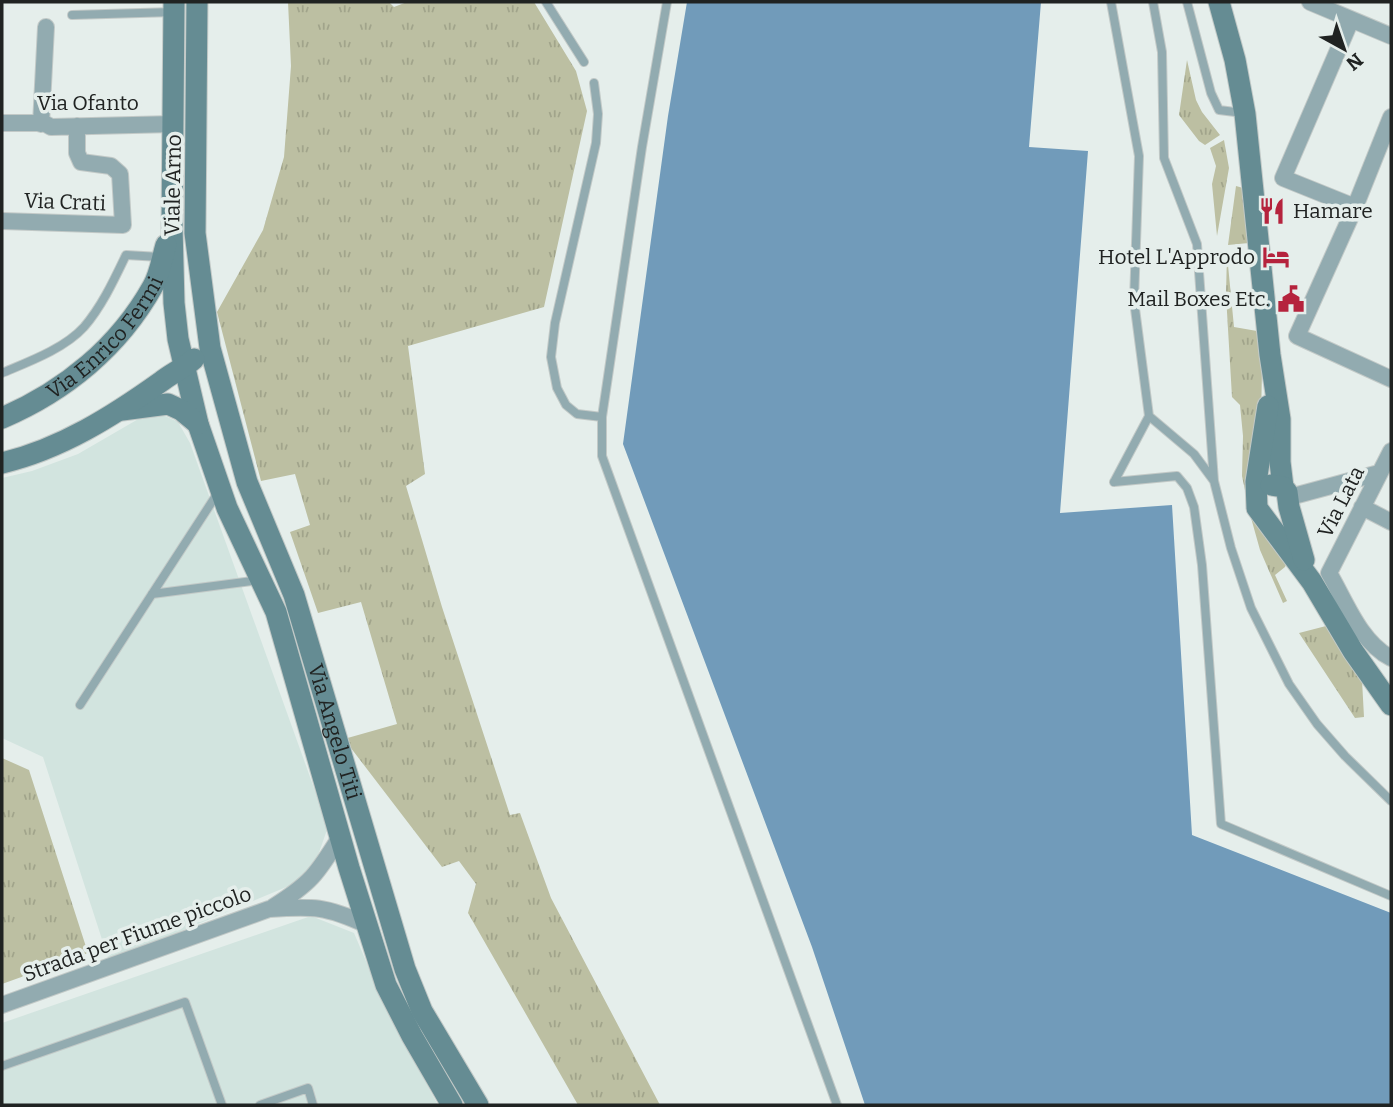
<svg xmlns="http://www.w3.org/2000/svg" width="1393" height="1107" viewBox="0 0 1393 1107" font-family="Bitter,serif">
  <defs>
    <pattern id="grass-tufts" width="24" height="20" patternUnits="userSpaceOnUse" patternTransform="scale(1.75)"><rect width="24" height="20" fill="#bcbfa2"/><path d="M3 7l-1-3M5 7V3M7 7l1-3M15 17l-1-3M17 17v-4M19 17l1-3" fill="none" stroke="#a1a48b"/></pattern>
  </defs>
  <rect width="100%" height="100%" fill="#e5eeeb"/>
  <!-- built -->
  <path fill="#d2e4df" d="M 147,414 L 161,414 L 178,422 L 190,443 L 328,827 L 316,861 L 296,883 L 109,961 L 43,757 L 2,738 L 2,478 L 32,471 L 78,454 Z
    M 311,916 L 354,933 L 388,1013 L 438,1105 L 2,1105 L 2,1023 Z"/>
  <!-- grass -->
  <path fill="url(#grass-tufts)" d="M 288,2 L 389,2 L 394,7 L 407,2 L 534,2 L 576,71 L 587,111 L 544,307 L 408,346 L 425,474 L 406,486 L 442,607 L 510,815 L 520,813 L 551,898 L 660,1105 L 578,1105 L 468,913 L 476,884 L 459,861 L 442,867 L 344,739 L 397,724 L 361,602 L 318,613 L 290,532 L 310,525 L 295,474 L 261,481 L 217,312 L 263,230 L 284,157 L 291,66 Z
    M 1187,60 L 1196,100 L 1202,112 L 1220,135 L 1205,145 L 1199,141 L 1179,115 Z
    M 1224,140 L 1229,168 L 1217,236 L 1212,184 L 1216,166 L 1210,148 Z
    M 1236,186 L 1243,188 L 1249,243 L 1228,245 Z
    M 1249,251 L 1250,255 L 1228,265 L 1234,327 L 1257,331 L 1262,370 L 1261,418 L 1246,495 L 1242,476 L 1243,436 L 1240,405 L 1232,397 L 1226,295 L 1227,253 Z
    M 1248,507 L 1288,560 L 1285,567 L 1275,575 L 1287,601 L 1283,603 L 1260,550 Z
    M 1326,626 L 1362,680 L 1364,717 L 1355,718 L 1299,633 Z
    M 2,758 L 29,770 L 88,953 L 2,984 Z"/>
  <!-- water -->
  <path fill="#719bba" d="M 687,2 L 1041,2 L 1029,147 L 1088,151 L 1060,513 L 1172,505 L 1192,835 L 1391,913 L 1391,1105 L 865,1105 L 812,947 L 623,444 L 668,116 Z"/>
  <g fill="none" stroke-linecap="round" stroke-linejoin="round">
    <defs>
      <path id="lane" d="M 546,2 L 584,62
        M 667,2 L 642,147 L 602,417 L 602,456 L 837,1105
        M 1111,2 L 1139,156 L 1134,301 L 1149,416 L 1114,482
        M 1153,2 L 1162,52 L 1164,158 L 1197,244 L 1214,481
        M 1187,2 L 1211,93 L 1219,110 L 1243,113
        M 72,15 L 174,12
        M 594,83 L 598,114 L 596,143 L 555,323 L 551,357 L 557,388 L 566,405 L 577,414 L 602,417
        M 2,373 C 28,362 64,349 84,327 C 102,306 114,280 126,255 L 160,257
        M 1149,416 L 1194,454 L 1214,481 L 1231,548 L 1251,608 L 1289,684 L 1317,724 L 1345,756 L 1391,801
        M 1114,482 L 1177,476 L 1187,488 L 1194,507 L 1202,565 L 1221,824 L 1391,896
        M 152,594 L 260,580
        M 80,705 L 219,491
        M 2,1066 L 185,1002 L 222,1105
        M 260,1105 L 308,1088 L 313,1105"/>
      <path id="street" d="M 1310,2 L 1391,36
        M 1351,20 L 1283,178 L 1355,207
        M 1391,117 L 1355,207 L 1297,336 L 1391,379
        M 2,123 L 44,123 L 51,127 L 174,124
        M 41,124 L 46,27
        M 2,221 L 123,225 L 120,174 L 111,166 L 81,162 L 77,153 L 77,126
        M 1391,451 L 1329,573 C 1346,602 1360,642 1391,658
        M 1290,497 L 1379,473
        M 1362,507 L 1391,522
        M 273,907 C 311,883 317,874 340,837
        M 2,1005 L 269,909 C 313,906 326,906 367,925"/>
      <g id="secondary">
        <path d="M 174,2 L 172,226 L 174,303 L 178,339 L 198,424 L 227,508 L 276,612 L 349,868 L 386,985 L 412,1036 L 452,1105"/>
        <path id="s1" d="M 197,2 L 195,233 L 210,348 L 247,482 L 294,595 L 405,969 L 422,1011 L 478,1105"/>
        <path d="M 1219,2 L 1235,60 L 1245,114 L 1270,355 L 1280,419 L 1280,462 L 1283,487"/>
        <path d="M 1268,406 L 1256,482 L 1257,508 L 1312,582 L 1353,651 L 1391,705"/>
        <path d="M 122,410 L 168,404 L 181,410 L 198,424"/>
        <path id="s2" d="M 2,418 C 65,391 119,347 153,286 C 160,274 162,258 166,245"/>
        <path d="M 2,463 C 61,449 113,416 162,381 C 172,373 184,368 194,359"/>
        <path d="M 1271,485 L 1283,487 L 1287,492 L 1289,507 L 1304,560"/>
      </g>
    </defs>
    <!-- lane casing -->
    <use href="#lane" stroke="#c2c9c7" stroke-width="10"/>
    <!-- street casing -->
    <use href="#street" stroke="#c2c9c7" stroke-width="18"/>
    <!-- secondary casing -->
    <use href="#secondary" stroke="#c2c9c7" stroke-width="23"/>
    <!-- lane -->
    <use href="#lane" stroke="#92abb0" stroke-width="8"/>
    <!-- street -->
    <use href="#street" stroke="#92abb0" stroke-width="16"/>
    <!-- secondary -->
    <use href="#secondary" stroke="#658c93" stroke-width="21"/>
  </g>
  <!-- icons -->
  <defs>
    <symbol id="restaurant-bare" viewBox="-9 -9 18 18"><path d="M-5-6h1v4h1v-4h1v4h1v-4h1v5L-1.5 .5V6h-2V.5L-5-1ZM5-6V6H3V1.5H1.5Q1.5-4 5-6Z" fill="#b5233d" stroke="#e5eeeb" stroke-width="2.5" paint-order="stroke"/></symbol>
    <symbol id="hotel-bare" viewBox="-9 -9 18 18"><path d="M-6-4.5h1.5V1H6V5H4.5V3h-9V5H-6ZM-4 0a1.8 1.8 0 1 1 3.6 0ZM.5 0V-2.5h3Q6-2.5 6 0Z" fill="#b5233d" stroke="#e5eeeb" stroke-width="2.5" paint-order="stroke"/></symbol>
    <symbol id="civic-bare" viewBox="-9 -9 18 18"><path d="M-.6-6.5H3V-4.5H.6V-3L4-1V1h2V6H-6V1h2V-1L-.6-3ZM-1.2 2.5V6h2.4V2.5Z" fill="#b5233d" stroke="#e5eeeb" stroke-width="2.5" paint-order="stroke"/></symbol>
  </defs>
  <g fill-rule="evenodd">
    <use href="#restaurant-bare" x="1253" y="192" width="38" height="38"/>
    <use href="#hotel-bare" x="1257" y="238" width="38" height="38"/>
    <use href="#civic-bare" x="1272" y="280" width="38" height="38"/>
  </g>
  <g text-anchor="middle" stroke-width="7" stroke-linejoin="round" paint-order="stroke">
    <!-- street labels -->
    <g font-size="21" fill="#202322" stroke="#e5eeeb">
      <text x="88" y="110">Via Ofanto</text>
      <text transform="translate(173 185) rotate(-89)" y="7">Viale Arno</text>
      <text transform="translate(65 202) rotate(2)" y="7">Via Crati</text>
      <text dy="7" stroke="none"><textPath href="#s2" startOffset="133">Via Enrico Fermi</textPath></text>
      <text transform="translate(1341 502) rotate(-63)" y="7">Via Lata</text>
      <text dy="7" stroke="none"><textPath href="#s1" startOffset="751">Via Angelo Titi</textPath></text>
      <text transform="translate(137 934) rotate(-20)" y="7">Strada per Fiume piccolo</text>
    </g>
    <!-- poi labels -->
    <g font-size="21" fill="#202322" stroke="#e5eeeb" text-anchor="end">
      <text x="1293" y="218" text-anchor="start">Hamare</text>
      <text x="1255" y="264">Hotel L'Approdo</text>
      <text x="1270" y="306">Mail Boxes Etc.</text>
    </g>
  </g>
  <!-- border -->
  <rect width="1393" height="1107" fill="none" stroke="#202322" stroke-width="7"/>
  <!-- north arrow -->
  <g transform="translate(1344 49) rotate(140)" stroke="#e5eeeb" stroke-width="5" paint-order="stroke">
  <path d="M0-5L12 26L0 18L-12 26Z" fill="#202322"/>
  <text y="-10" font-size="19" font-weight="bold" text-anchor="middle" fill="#202322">N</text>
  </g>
</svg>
